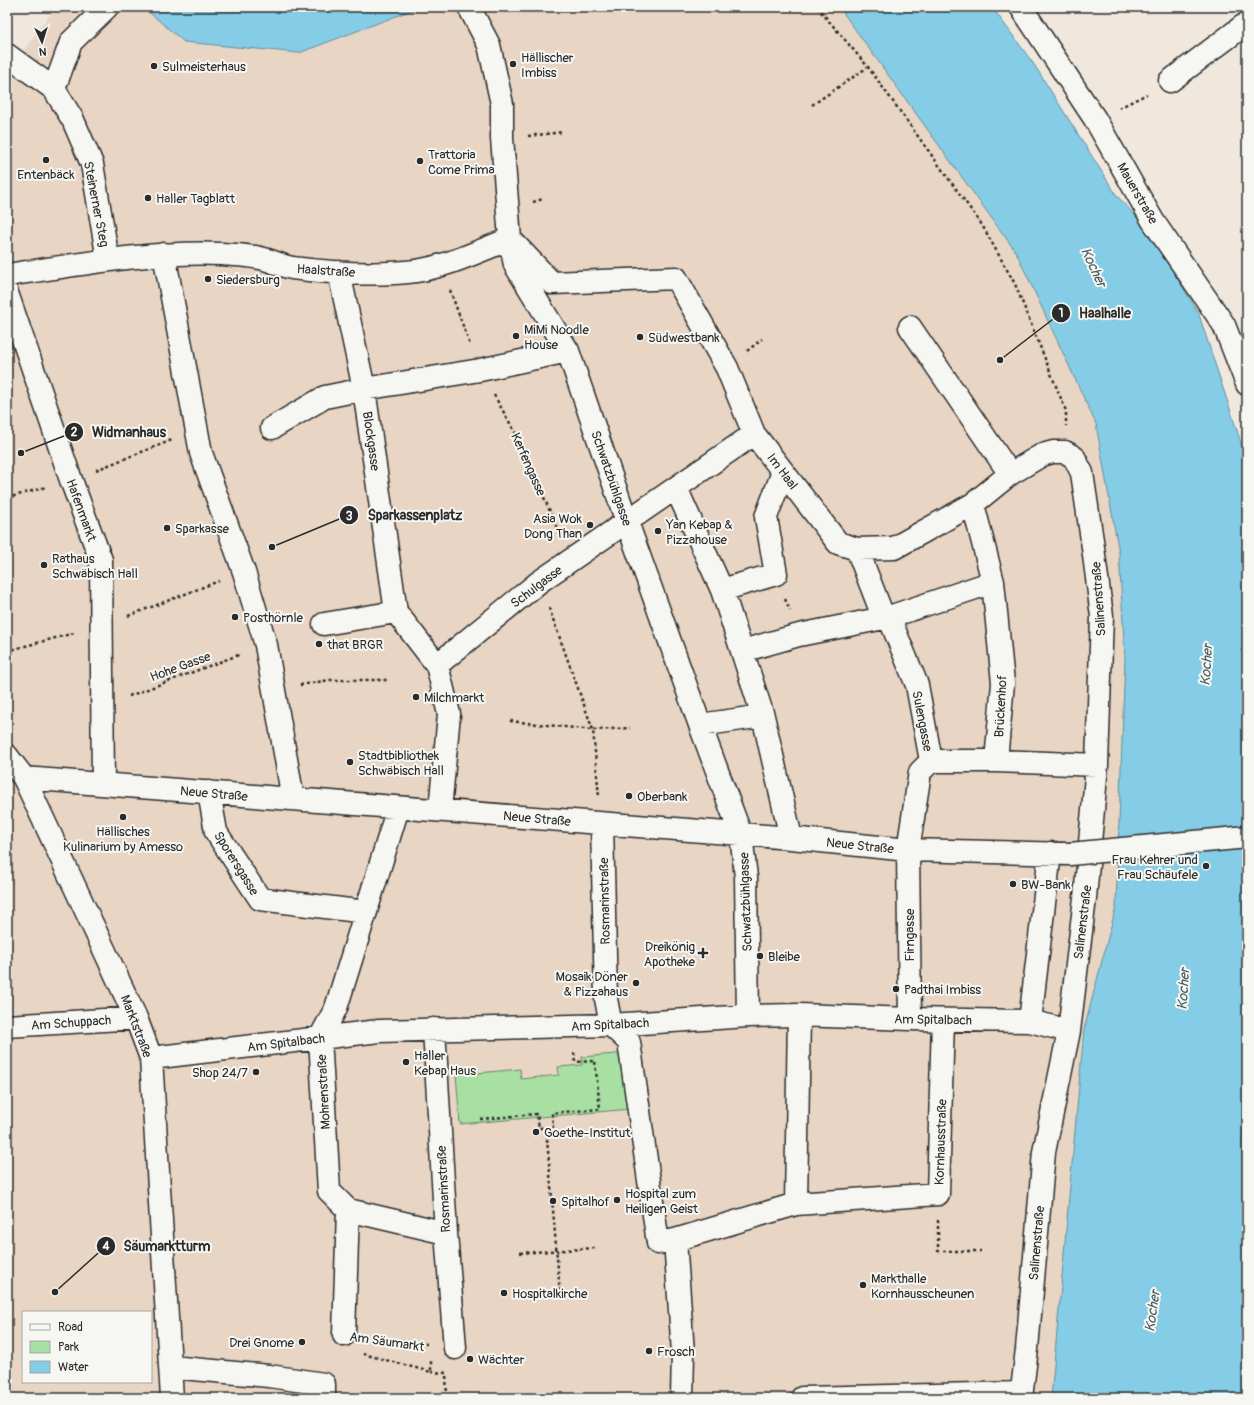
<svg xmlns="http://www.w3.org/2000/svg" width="1254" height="1405" viewBox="0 0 1254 1405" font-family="Pangolin,sans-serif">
  <rect width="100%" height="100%" fill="#f0e7dd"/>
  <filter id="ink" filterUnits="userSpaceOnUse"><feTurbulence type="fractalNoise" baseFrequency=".025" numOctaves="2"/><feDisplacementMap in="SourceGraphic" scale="8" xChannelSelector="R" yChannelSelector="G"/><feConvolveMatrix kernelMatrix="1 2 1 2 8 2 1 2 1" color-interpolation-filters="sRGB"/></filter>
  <g filter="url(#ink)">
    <!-- built -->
    <path fill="#e8d5c3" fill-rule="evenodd" d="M 55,7 L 143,7 L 184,42 L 299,53 L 420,7 L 839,7 L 1016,251 L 1096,424 L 1119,553 L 1125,658 L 1116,907 L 1084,1030 L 1051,1398 L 7,1398 L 7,74 ZM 23,1312 L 151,1312 L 151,1382 L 23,1382 Z"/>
    <!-- green -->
    <path fill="#a8dfa2" stroke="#6a8566" d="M 626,1053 L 631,1109 L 460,1124 L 456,1075 L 520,1069 L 521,1079 L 559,1075 L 558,1067 L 582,1065 L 582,1057 Z
      M 1247,1097 L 1247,1398 L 1242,1138 Z"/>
    <!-- water -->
    <path fill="#85cde6" stroke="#618c9b" d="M 143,7 L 420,7 L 299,53 L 184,42 Z
      M 839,7 L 992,7 L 1035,66 L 1117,196 L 1145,226 L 1198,312 L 1247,461 L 1247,1097 L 1242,1138 L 1247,1398 L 1051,1398 L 1084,1030 L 1116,907 L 1125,658 L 1119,553 L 1096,424 L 1016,252 Z"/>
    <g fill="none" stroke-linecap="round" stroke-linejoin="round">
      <defs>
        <path id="minor" d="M 107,7 L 71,42 L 54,89 L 73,120 L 92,164 L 108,260
          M 469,7 L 489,45 L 502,104 L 502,138 L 510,239 L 515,265 L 568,351 L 627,522 L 700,725 L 741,835 L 746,877 L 748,1016
          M 1021,7 L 1095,119 L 1153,221 L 1224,325 L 1247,384
          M 7,55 L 54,89
          M 1170,81 L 1247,23
          M 164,254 L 201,453 L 244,572 L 266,645 L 293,799
          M 339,272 L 364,389 L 396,612
          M 7,275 C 78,265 148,251 221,254 C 233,255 247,255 260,258 C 271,260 281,266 292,268 C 331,273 376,276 416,271 C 446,267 481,250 510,239 L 552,283 L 676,278 L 727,368 L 754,434 L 838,543 L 857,549 L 894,548 L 973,504 L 1010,474 L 1042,455 L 1053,452 L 1065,452 L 1074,457 L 1082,473 L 1092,540 L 1102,616 L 1097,765 L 1085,898 L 1069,1031 L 1044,1152 L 1027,1349 L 1021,1398
          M 7,293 L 71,480 L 101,560 L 103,784
          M 910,327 L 1010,474
          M 272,428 L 325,397 L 364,389 L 480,370 L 568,351
          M 676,488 L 722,590 L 742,651 L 763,716 L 791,838
          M 973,504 L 993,582 L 1003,683 L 996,761 L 1097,765
          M 857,549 L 881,611 L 889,617 L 917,685 L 931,761 L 920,772 L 908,850 L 910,1019
          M 722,590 L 776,574 L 766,517 L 783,472
          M 324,624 L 396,612 L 437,665 L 449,714 L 440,810
          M 742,651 L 799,635 L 889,617 L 993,582
          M 437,665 L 539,582 L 754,434
          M 700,725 L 763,716
          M 7,756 L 24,778 L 136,1018 L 151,1058 L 172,1398
          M 931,761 L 996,761
          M 24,778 L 791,838 L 908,850 L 1070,854
          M 209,792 L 216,832 L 260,899 L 366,912
          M 398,808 L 336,1008 L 320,1038 L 329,1191 L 348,1210 L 446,1233
          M 602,824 L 606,999 L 611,1025
          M 1030,1021 L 1050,853
          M 611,1025 L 629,1042 L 658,1243 L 675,1240 L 796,1204 L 799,1015
          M 7,1026 L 136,1018
          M 434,1029 L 446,1233 L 455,1348
          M 151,1058 L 379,1031 L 611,1025 L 748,1016 L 799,1015 L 910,1019 L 1030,1021 L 1069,1031
          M 796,1204 L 938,1194 L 943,1020
          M 675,1240 L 683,1353 L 682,1398
          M 344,1335 L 348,1210
          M 171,1367 L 269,1376 L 324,1384 L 324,1398
          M 802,1398 L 1022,1393"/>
      </defs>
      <!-- minor casing -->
      <use href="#minor" stroke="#2b2b2b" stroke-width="25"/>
      <!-- path -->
      <path stroke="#2b2b2b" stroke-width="2.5" stroke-dasharray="3 3" stroke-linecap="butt" d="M 817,7 L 868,67 L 982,225 L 1015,284 L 1066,411 L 1066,426
        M 812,105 L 868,67
        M 1119,108 L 1147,94
        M 528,136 L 563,132
        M 533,202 L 543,199
        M 450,290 L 470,345
        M 747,351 L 762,339
        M 494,395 L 520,441 L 560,535
        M 96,470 L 172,440
        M 7,498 L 46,487
        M 785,599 L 790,611
        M 549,608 L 593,730 L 599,797
        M 128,616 L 219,581
        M 7,651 L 74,633
        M 300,685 L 330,680 L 389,680
        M 129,696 L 241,654
        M 510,721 L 593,730 L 630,728
        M 480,1119 L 537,1114 L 539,1128 L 553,1127 L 552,1113 L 600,1109 L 595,1061 L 575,1062 L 574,1052
        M 546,1127 L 560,1293
        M 938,1220 L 938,1251 L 981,1251
        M 520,1253 L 595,1248
        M 371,1338 L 427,1344
        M 363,1354 L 431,1372 L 431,1361
        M 431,1372 L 446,1373 L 447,1398"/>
      <!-- minor -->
      <use href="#minor" stroke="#f6f6f2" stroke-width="22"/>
      <defs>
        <path id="minor-bridge" d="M 1070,854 L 1247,837"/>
      </defs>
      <!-- minor-bridge casing -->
      <use href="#minor-bridge" stroke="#2b2b2b" stroke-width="25" stroke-linecap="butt"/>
      <!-- minor-bridge -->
      <use href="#minor-bridge" stroke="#f6f6f2" stroke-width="22"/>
    </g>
  </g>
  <!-- markers -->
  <g fill="#2b2b2b" stroke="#f6f6f2" stroke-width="1.5">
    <circle cx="513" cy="64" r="4"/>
    <circle cx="154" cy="66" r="4"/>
    <circle cx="46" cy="160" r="4"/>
    <circle cx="420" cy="161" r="4"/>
    <circle cx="148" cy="198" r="4"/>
    <circle cx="208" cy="279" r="4"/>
    <circle cx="516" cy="336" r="4"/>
    <circle cx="640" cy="337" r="4"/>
    <circle cx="590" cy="525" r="4"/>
    <circle cx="167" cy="528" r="4"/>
    <circle cx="658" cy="531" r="4"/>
    <circle cx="44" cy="565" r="4"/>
    <circle cx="235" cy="617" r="4"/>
    <circle cx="319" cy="644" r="4"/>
    <circle cx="416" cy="697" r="4"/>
    <circle cx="350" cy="762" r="4"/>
    <circle cx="629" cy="796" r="4"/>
    <circle cx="123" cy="817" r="4"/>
    <circle cx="1206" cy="866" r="4"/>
    <circle cx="1013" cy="884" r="4"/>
    <path d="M701 947h4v4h4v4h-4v4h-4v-4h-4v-4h4z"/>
    <circle cx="760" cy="956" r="4"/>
    <circle cx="636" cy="983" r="4"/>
    <circle cx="896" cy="989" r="4"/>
    <circle cx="406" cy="1062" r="4"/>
    <circle cx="256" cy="1072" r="4"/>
    <circle cx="536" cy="1132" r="4"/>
    <circle cx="617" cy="1200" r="4"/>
    <circle cx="553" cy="1201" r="4"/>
    <circle cx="863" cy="1285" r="4"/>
    <circle cx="504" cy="1293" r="4"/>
    <circle cx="302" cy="1342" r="4"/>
    <circle cx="649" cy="1351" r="4"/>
    <circle cx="470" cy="1359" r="4"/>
  </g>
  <g text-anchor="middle" stroke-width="4" stroke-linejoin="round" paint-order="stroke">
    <!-- poi labels -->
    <g font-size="13" fill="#2b2b2b" stroke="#f6f6f2" text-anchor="start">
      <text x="521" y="62">Hällischer<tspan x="521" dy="15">Imbiss</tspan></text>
      <text x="162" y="71">Sulmeisterhaus</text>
      <text x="428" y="159">Trattoria<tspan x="428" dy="15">Come Prima</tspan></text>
      <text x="46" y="179" text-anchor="middle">Entenbäck</text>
      <text x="156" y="203">Haller Tagblatt</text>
      <text x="216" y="284">Siedersburg</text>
      <text x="524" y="334">MiMi Noodle<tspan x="524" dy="15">House</tspan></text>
      <text x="648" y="342">Südwestbank</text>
      <text x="582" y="523" text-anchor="end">Asia Wok<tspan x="582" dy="15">Dong Than</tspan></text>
      <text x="666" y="529">Yan Kebap &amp;<tspan x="666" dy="15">Pizzahouse</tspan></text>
      <text x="175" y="533">Sparkasse</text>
      <text x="52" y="563">Rathaus<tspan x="52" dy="15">Schwäbisch Hall</tspan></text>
      <text x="243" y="622">Posthörnle</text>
      <text x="327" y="649">that BRGR</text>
      <text x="424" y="702">Milchmarkt</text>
      <text x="358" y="760">Stadtbibliothek<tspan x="358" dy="15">Schwäbisch Hall</tspan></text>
      <text x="637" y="801">Oberbank</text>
      <text x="123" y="836" text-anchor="middle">Hällisches<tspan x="123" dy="15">Kulinarium by Amesso</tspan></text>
      <text x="1198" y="864" text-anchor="end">Frau Kehrer und<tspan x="1198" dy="15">Frau Schäufele</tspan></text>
      <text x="1021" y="889">BW-Bank</text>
      <text x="695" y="951" text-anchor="end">Dreikönig<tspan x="695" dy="15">Apotheke</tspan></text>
      <text x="768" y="961">Bleibe</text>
      <text x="628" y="981" text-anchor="end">Mosaik Döner<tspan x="628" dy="15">&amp; Pizzahaus</tspan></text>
      <text x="904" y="994">Padthai Imbiss</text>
      <text x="414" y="1060">Haller<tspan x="414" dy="15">Kebap Haus</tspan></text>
      <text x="248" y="1077" text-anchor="end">Shop 24/7</text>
      <text x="544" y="1137">Goethe-Institut</text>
      <text x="625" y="1198">Hospital zum<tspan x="625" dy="15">Heiligen Geist</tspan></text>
      <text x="561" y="1206">Spitalhof</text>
      <text x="871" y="1283">Markthalle<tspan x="871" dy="15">Kornhausscheunen</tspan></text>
      <text x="512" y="1298">Hospitalkirche</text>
      <text x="294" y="1347" text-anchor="end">Drei Gnome</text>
      <text x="657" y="1356">Frosch</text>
      <text x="478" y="1364">Wächter</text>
    </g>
    <!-- street labels -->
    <g font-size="13" fill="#2b2b2b" stroke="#f6f6f2">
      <text transform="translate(1138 193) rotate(60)" y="5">Mauerstraße</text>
      <text transform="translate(97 204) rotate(79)" y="5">Steinerner Steg</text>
      <text transform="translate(326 270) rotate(4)" y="5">Haalstraße</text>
      <text transform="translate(372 441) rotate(82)" y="5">Blockgasse</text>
      <text transform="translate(529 464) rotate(66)" y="5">Kerfengasse</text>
      <text transform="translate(783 471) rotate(53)" y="5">Im Haal</text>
      <text transform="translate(612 478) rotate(71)" y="5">Schwatzbühlgasse</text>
      <text transform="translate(82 510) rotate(70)" y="5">Hafenmarkt</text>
      <text transform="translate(536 586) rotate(-37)" y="5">Schulgasse</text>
      <text transform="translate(1098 599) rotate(-94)" y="5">Salinenstraße</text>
      <text transform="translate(180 666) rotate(-20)" y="5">Hohe Gasse</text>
      <text transform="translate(1000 706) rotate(-87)" y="5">Brückenhof</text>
      <text transform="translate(923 721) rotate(79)" y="5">Sulengasse</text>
      <text transform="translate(214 793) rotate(5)" y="5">Neue Straße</text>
      <text transform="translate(537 818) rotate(5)" y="5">Neue Straße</text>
      <text transform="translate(860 845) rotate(6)" y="5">Neue Straße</text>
      <text transform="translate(237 863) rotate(58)" y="5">Sporersgasse</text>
      <text transform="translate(604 901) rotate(-91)" y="5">Rosmarinstraße</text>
      <text transform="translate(745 902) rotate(-92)" y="5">Schwatzbühlgasse</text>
      <text transform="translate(1082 922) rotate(-83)" y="5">Salinenstraße</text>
      <text transform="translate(909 935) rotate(-90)" y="5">Firngasse</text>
      <text transform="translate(933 1019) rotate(1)" y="5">Am Spitalbach</text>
      <text transform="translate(71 1022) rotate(-4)" y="5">Am Schuppach</text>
      <text transform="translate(610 1024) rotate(-3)" y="5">Am Spitalbach</text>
      <text transform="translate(137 1026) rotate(69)" y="5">Marktstraße</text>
      <text transform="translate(286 1042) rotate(-7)" y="5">Am Spitalbach</text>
      <text transform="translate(323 1092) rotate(-93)" y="5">Mohrenstraße</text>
      <text transform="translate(940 1142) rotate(-88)" y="5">Kornhausstraße</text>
      <text transform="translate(443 1189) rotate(-93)" y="5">Rosmarinstraße</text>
      <text transform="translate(1036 1243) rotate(-85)" y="5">Salinenstraße</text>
      <text transform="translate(387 1341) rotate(8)" y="5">Am Säumarkt</text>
    </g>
    <!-- water labels -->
    <g font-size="14" font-style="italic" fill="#465c63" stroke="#f6f6f2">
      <text transform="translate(1094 267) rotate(65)" y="5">Kocher</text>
      <text transform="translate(1206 665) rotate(-86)" y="5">Kocher</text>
      <text transform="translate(1183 989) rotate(-86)" y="5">Kocher</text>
      <text transform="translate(1152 1311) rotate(-82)" y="5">Kocher</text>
    </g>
  </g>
  <!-- callouts -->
  <path fill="none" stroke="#2b2b2b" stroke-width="1.5" d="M1000 360L1061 313M21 453L74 432M272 547L349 515M55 1292L106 1246"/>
  <g fill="#2b2b2b" stroke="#f6f6f2" stroke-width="1.5">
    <circle cx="1000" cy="360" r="4"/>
    <circle cx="21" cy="453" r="4"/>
    <circle cx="272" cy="547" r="4"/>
    <circle cx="55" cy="1292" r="4"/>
    <circle cx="1061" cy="313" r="10"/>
    <circle cx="74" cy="432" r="10"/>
    <circle cx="349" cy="515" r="10"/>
    <circle cx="106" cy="1246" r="10"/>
  </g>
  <g font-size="12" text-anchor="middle" font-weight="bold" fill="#fff">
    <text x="1061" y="317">1</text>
    <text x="74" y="436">2</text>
    <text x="349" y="520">3</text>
    <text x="106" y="1250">4</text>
  </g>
  <g font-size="14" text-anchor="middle" font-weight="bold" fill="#2b2b2b" stroke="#f6f6f2" stroke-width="4" stroke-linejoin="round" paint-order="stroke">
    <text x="1105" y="318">Haalhalle</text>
    <text x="129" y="437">Widmanhaus</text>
    <text x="415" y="520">Sparkassenplatz</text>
    <text x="167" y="1251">Säumarktturm</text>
  </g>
  <!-- margin -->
  <rect width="1254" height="1405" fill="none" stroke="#f6f6f2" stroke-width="24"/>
  <rect x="12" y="12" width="1230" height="1381" fill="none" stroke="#2b2b2b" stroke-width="1.5" filter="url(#ink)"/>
  <!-- legend -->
  <rect x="22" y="1311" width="130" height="72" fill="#f6f6f2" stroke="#a5a5a2"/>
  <rect x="30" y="1324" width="20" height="6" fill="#f6f6f2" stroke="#a5a5a2"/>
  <text x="58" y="1331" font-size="12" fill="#2b2b2b">Road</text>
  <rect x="30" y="1341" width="20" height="12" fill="#a8dfa2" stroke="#a5a5a2"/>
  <text x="58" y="1351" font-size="12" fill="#2b2b2b">Park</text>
  <rect x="30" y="1361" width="20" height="12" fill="#85cde6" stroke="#a5a5a2"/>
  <text x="58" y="1371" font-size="12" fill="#2b2b2b">Water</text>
  <!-- north arrow -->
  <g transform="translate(42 42) rotate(176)" stroke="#f6f6f2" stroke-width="3" paint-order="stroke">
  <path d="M0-3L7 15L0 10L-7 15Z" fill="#2b2b2b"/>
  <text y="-6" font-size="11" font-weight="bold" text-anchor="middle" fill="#2b2b2b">N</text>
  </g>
</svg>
